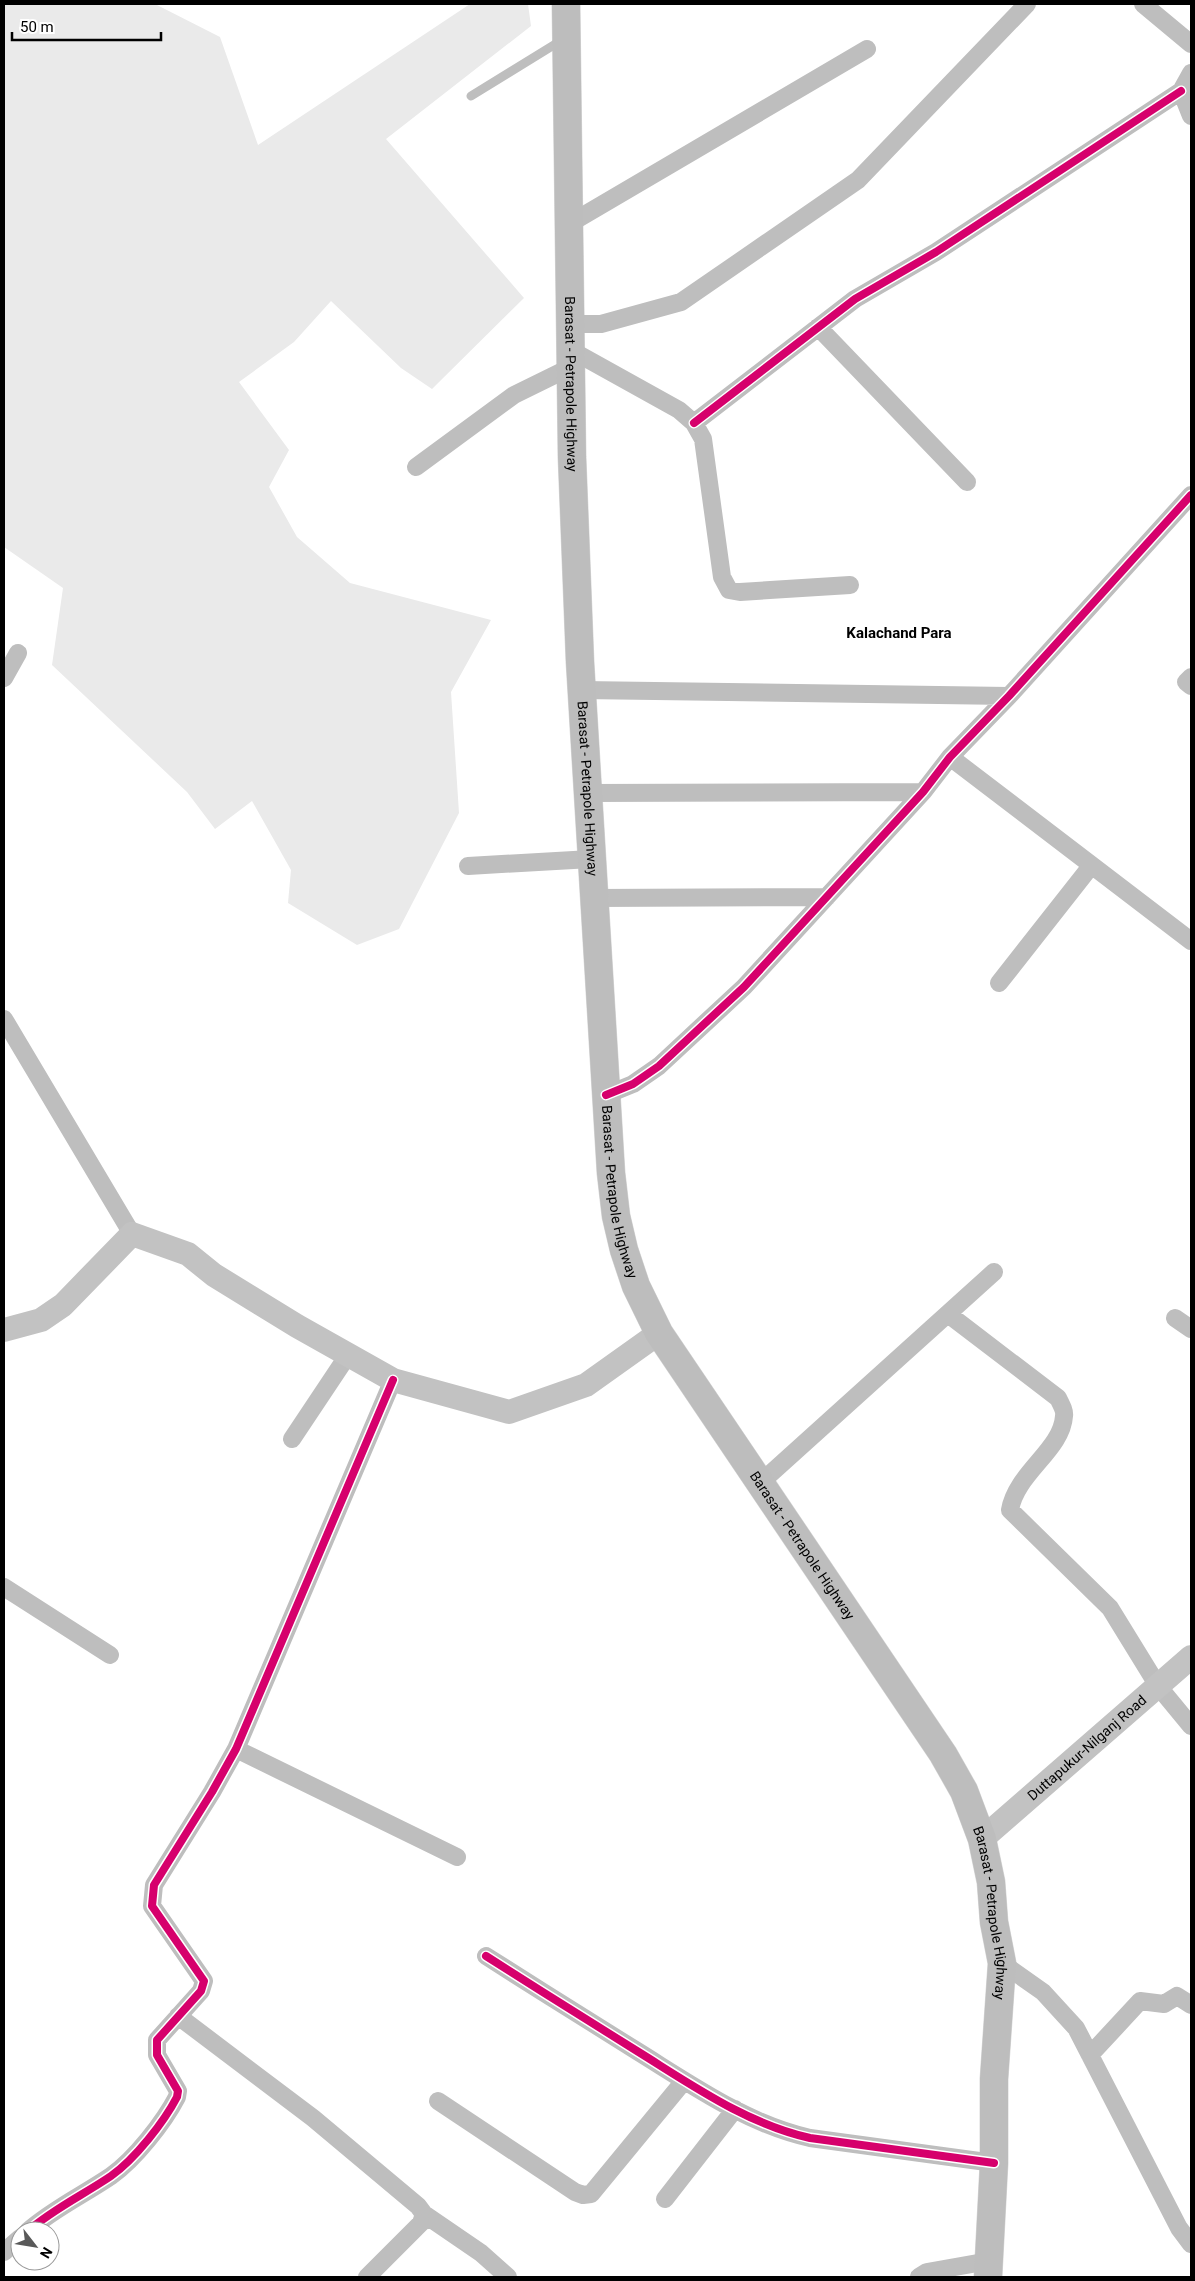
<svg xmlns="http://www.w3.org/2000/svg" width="1195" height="2281" viewBox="0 0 1195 2281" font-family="Roboto,sans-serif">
  <rect width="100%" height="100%" fill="#fff"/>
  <!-- green -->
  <path fill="#eaeaea" d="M 4,4 L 155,4 L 220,37 L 258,145 L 470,4 L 528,4 L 531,26 L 386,139 L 524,298 L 432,389 L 401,368 L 331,301 L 294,342 L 239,382 L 289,450 L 269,487 L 297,537 L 350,583 L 491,620 L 451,692 L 459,813 L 399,929 L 357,945 L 288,903 L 291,870 L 252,801 L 215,829 L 187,792 L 52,665 L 63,588 L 4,547 Z"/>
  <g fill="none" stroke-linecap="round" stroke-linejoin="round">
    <defs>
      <g id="highway">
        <path id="s2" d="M 566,4 L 572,457 L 580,662 L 611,1173 L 616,1216 L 624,1250 L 636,1286 L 659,1333 L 943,1754 L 964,1791 L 982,1839 L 991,1882 L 994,1922 L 1002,1963 L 994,2079 L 994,2163 L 988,2277"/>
      </g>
    </defs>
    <!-- highway casing -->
    <use href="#highway" stroke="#dbdbdb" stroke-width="29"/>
    <!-- lane -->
    <path stroke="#bebebe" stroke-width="9" d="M 471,96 L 562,40"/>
    <!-- street -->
    <path stroke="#bebebe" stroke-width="18" d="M 1143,4 L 1191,44
      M 1191,73 L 1181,91 L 1191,116
      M 569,224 L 867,49
      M 570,324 L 601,324 L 681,302 L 858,180 L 1027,4
      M 818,327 L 967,482
      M 571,350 L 679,410 L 694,423 L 703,439 L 722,577 L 729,590 L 740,592 L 850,585
      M 694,423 L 855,299 L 936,252 L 1181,91
      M 416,467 L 514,395 L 571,367
      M 1191,677 L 1186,682 L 1191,686
      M 4,678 L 18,653
      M 582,690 L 1009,696
      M 950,757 L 1191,941
      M 587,793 L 923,792
      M 468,866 L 591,859
      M 593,898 L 827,897
      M 999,983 L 1091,866
      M 4,1019 L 132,1234
      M 606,1095 L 633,1084 L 659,1066 L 744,987 L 923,792 L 950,757 L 1009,696 L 1191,495
      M 948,1314 L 1058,1398 C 1061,1404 1065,1411 1064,1416 C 1062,1450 1016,1473 1010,1510 L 1110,1608 L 1158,1686 L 1191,1726
      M 1175,1318 L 1191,1329
      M 292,1439 L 348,1355
      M 759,1484 L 994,1272
      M 4,1587 L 110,1655
      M 236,1749 L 457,1857
      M 486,1956 C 536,1988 587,2020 637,2051 C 692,2085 747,2124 810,2138 L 994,2163
      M 1002,1963 L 1043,1992 L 1076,2028 L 1179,2228 L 1191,2244
      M 178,2016 L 313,2118 L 418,2206 L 424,2214 L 421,2223 L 367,2277
      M 1090,2055 L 1140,2001 L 1164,2004 L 1177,1996 L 1191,2005
      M 438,2101 L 575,2192 L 583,2195 L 591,2194 L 684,2081
      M 665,2199 L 735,2109
      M 424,2214 L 481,2253 L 508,2277
      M 28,2231 C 53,2209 83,2195 111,2176 C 135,2159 164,2122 177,2097 L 178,2091 L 157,2055 L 157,2040 L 201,1991 L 204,1981 L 152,1906 L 154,1885 L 212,1792 L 236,1749 L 393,1380
      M 4,2252 L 20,2238
      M 919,2277 L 927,2272 L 989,2261"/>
    <!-- secondary -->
    <g stroke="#c2c2c2" stroke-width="24">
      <path d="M 4,1330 L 41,1320 L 63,1305 L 132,1234 L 188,1254 L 214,1275 L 297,1326 L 393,1380 L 509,1412 L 586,1385 L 659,1333"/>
      <path id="s1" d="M 982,1839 L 1191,1657"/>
    </g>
    <!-- highway -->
    <use href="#highway" stroke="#bdbdbd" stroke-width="28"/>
    <defs>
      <path id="cycleway" d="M 694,423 L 855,299 L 936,252 L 1181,91
        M 606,1095 L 633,1084 L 659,1066 L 744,987 L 923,792 L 950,757 L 1009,696 L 1191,495
        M 486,1956 C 536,1988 587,2020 637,2051 C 692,2085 747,2124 810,2138 L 994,2163
        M 28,2231 C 53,2209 83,2195 111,2176 C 135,2159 164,2122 177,2097 L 178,2091 L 157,2055 L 157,2040 L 201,1991 L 204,1981 L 152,1906 L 154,1885 L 212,1792 L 236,1749 L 393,1380"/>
    </defs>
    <!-- cycleway casing -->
    <use href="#cycleway" stroke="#fff" stroke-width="11"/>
    <!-- cycleway -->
    <use href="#cycleway" stroke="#d6006c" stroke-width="8"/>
  </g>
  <g text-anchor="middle" stroke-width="5" stroke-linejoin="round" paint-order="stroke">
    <!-- street labels -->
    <g font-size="14" fill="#000" stroke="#fff">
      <text dy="5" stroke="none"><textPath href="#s2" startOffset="380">Barasat - Petrapole Highway</textPath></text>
      <text dy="5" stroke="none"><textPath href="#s2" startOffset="785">Barasat - Petrapole Highway</textPath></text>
      <text dy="5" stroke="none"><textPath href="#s2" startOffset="1190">Barasat - Petrapole Highway</textPath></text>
      <text dy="5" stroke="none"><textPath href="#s2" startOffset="1595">Barasat - Petrapole Highway</textPath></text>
      <text dy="5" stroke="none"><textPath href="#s1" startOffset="139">Duttapukur-Nilganj Road</textPath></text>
      <text dy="5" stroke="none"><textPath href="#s2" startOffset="2015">Barasat - Petrapole Highway</textPath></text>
    </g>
    <!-- neighbourhood labels -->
    <g font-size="15" font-weight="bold" fill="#000" stroke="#fff">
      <text x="899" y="638">Kalachand Para</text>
    </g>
  </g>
  <!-- border -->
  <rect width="1195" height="2281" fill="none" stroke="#000000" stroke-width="10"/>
  <!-- north arrow -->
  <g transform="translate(35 2246) rotate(121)"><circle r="24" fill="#ffffff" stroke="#999999"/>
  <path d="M0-4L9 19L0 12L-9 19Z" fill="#595959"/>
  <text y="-8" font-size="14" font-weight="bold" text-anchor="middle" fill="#000000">N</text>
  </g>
  <!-- scale -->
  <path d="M12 32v8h149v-8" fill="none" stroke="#000000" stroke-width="2.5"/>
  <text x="20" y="32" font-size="15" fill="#000000" stroke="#ffffff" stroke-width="4" paint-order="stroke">50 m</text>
</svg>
